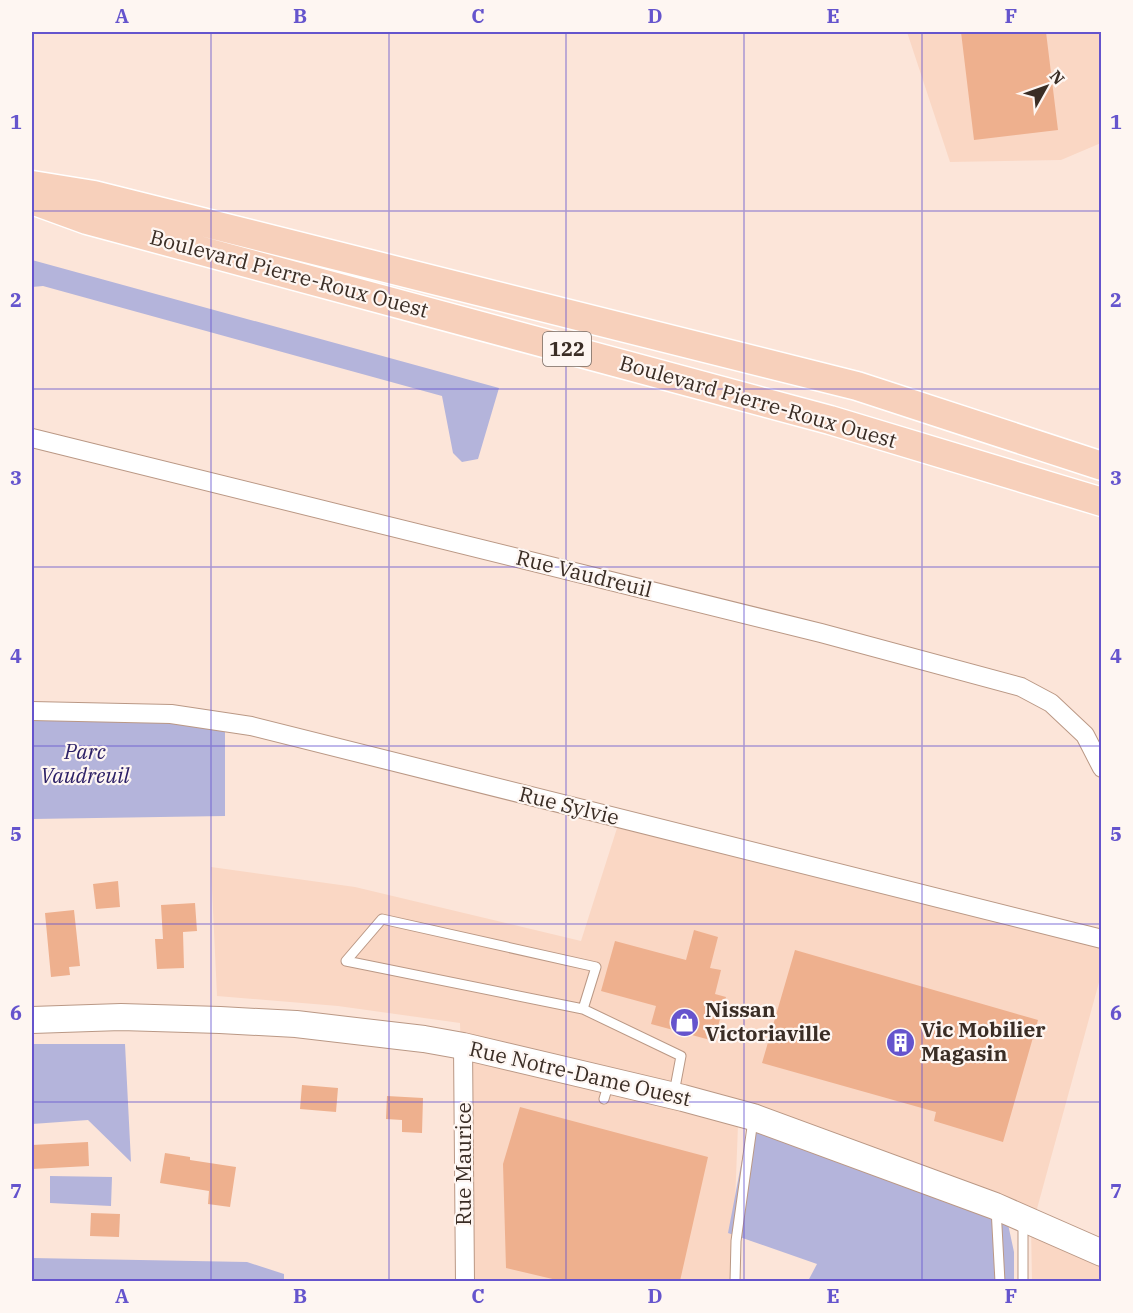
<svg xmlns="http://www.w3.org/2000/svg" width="1133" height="1313" viewBox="0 0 1133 1313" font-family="'IBM Plex Serif',serif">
  <rect width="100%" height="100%" fill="#fce5d9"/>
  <!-- built -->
  <path fill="#fad7c4" d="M 907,32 L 1101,32 L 1101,143 L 1061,160 L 950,162 Z
    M 618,825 L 1101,940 L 1101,975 L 1032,1227 L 1101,1266 L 1101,1281 L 1032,1281 L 1031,1227 L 738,1125 L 732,1281 L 468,1281 L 460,1023 L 338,1006 L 217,996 L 211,867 L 355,887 L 581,941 Z"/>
  <!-- green -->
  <path fill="#b4b4db" d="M 32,260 L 499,388 L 478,459 L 462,462 L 453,453 L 442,396 L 43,286 L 32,287 Z
    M 32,711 L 225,722 L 225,816 L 32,819 Z
    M 32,1044 L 125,1044 L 131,1162 L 88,1120 L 32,1124 Z
    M 748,1128 L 1008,1224 L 1014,1252 L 1014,1281 L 808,1281 L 817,1264 L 728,1233 Z
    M 50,1176 L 112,1177 L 111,1206 L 50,1203 Z
    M 32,1258 L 247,1262 L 284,1274 L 284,1281 L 32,1281 Z"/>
  <!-- building -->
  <path fill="#eeb08e" d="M 961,32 L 1046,32 L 1058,130 L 974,140 Z
    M 118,881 L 120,907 L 96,909 L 93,884 Z
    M 195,903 L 197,931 L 183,932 L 184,968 L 157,969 L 155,939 L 163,939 L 161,905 Z
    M 74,910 L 80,966 L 69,967 L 70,975 L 51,977 L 45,913 Z
    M 694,930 L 718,937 L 710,968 L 721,970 L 715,994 L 726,997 L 714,1041 L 651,1024 L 656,1006 L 601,991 L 615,941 L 686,960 Z
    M 795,950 L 1038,1020 L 1003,1142 L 934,1121 L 936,1112 L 762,1063 Z
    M 302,1085 L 338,1088 L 336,1112 L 300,1109 Z
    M 387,1096 L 423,1098 L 422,1133 L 402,1132 L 402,1120 L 386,1119 Z
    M 520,1107 L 708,1157 L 680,1281 L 561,1281 L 506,1268 L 503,1164 Z
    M 88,1142 L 89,1166 L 32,1169 L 32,1145 Z
    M 165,1153 L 190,1157 L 190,1160 L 236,1167 L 230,1207 L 208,1204 L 209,1191 L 160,1183 Z
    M 91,1213 L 120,1214 L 119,1237 L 90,1236 Z"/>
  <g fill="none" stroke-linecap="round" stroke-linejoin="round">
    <defs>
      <path id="lane" d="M 583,1009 L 596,967 L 382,919 L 346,961 L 583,1009 L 681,1056 L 674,1093
        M 604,1099 L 609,1082
        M 996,1208 L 1000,1282
        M 1023,1220 L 1023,1282
        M 735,1282 L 736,1241 L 753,1120"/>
      <path id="street" d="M 32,438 L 821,633 L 1021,687 L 1051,703 L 1085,735 L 1102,768
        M 32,711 L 171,714 L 251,726 L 1102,939
        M 463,1046 L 465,1282"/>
      <path id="secondary" d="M 32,1020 L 121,1017 L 220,1020 L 296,1024 L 424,1039 L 463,1046 L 683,1098 L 753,1117 L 995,1206 L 1102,1253"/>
      <path id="primary" d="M 32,185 L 94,195 L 857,386 L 1102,466
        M 32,200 L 87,220 L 830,420 L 1102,502"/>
    </defs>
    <!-- lane casing -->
    <use href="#lane" stroke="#ba9885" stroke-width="11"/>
    <!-- street casing -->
    <use href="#street" stroke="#ba9885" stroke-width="20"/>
    <!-- secondary casing -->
    <use href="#secondary" stroke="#ba9885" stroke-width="28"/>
    <!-- primary casing -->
    <use href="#primary" stroke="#fff" stroke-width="31"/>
    <!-- lane -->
    <use href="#lane" stroke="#fff" stroke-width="9"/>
    <!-- street -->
    <use href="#street" stroke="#fff" stroke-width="18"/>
    <!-- secondary -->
    <use href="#secondary" stroke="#fff" stroke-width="26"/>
    <!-- primary -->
    <use href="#primary" stroke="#f7d0bb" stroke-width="28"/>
  </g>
  <!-- grid -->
  <path fill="none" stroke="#6554cd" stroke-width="1.5" stroke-opacity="0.55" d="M 211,32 L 211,1282M 389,32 L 389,1282M 566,32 L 566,1282M 744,32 L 744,1282M 922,32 L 922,1282M 32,211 L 1102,211M 32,389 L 1102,389M 32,567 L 1102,567M 32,746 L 1102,746M 32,924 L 1102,924M 32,1102 L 1102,1102"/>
  <!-- icons -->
  <defs>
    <symbol id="shop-disc" viewBox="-11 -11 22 22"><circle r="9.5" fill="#6554cd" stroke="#fef6f2"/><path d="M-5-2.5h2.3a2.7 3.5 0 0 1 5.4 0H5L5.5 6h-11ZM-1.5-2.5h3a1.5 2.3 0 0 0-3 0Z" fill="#fff"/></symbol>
    <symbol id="building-disc" viewBox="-11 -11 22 22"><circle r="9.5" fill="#6554cd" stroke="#fef6f2"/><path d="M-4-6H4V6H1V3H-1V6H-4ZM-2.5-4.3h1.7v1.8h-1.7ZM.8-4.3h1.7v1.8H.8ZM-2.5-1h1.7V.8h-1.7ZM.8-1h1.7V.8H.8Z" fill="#fff"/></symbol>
  </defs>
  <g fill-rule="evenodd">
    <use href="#shop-disc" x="668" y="1006" width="33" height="33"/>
    <use href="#building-disc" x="884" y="1026" width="33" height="33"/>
  </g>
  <g text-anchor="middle" stroke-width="4.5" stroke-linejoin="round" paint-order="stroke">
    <!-- shield labels -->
    <rect fill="#fef6f2" stroke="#756962" stroke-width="1.5" x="543" y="332" width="48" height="34" rx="4.5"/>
    <g font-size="20" font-weight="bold" fill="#3a2d25">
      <text x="567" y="356">122</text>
    </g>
    <!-- street labels -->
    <g font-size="21" fill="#3a2d25" stroke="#fef6f2">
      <text transform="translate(289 274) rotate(15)" y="7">Boulevard Pierre-Roux Ouest</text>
      <text transform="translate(758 402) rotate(16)" y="7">Boulevard Pierre-Roux Ouest</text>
      <text transform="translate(584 574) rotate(14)" y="7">Rue Vaudreuil</text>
      <text transform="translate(569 806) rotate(14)" y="7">Rue Sylvie</text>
      <text transform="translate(580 1074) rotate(13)" y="7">Rue Notre-Dame Ouest</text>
      <text transform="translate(464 1164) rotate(-90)" y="7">Rue Maurice</text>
    </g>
    <!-- park labels -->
    <g font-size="21" font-style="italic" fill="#2c2066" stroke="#fef6f2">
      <text x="85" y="759">Parc<tspan x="85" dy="24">Vaudreuil</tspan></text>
    </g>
    <!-- poi labels -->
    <g font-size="21" font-weight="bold" fill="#3a2d25" stroke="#fef6f2" text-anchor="start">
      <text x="705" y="1017">Nissan<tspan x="705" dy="24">Victoriaville</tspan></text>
      <text x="921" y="1037">Vic Mobilier<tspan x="921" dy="24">Magasin</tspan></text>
    </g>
  </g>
  <!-- border -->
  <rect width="1133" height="1313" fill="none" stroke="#fef6f2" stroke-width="66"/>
  <!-- north arrow -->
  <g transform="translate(1046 87) rotate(50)" stroke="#fef6f2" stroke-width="4.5" paint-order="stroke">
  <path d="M0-4.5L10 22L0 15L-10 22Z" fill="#3a2d25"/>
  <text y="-9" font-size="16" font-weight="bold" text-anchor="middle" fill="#3a2d25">N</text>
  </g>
  <rect x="33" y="33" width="1067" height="1247" fill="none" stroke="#6554cd" stroke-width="2"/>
  <g font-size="20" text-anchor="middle" font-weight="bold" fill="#6554cd">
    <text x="122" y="23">A</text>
    <text x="300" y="23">B</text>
    <text x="478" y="23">C</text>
    <text x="655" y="23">D</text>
    <text x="833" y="23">E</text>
    <text x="1011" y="23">F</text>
    <text x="16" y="129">1</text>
    <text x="1116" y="129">1</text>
    <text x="16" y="307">2</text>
    <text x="1116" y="307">2</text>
    <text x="16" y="485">3</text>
    <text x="1116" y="485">3</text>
    <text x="16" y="663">4</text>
    <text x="1116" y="663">4</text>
    <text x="16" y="841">5</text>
    <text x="1116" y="841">5</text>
    <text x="16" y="1020">6</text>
    <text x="1116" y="1020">6</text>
    <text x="16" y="1198">7</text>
    <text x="1116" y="1198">7</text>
    <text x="122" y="1303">A</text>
    <text x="300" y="1303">B</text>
    <text x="478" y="1303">C</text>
    <text x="655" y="1303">D</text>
    <text x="833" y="1303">E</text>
    <text x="1011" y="1303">F</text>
  </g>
</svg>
